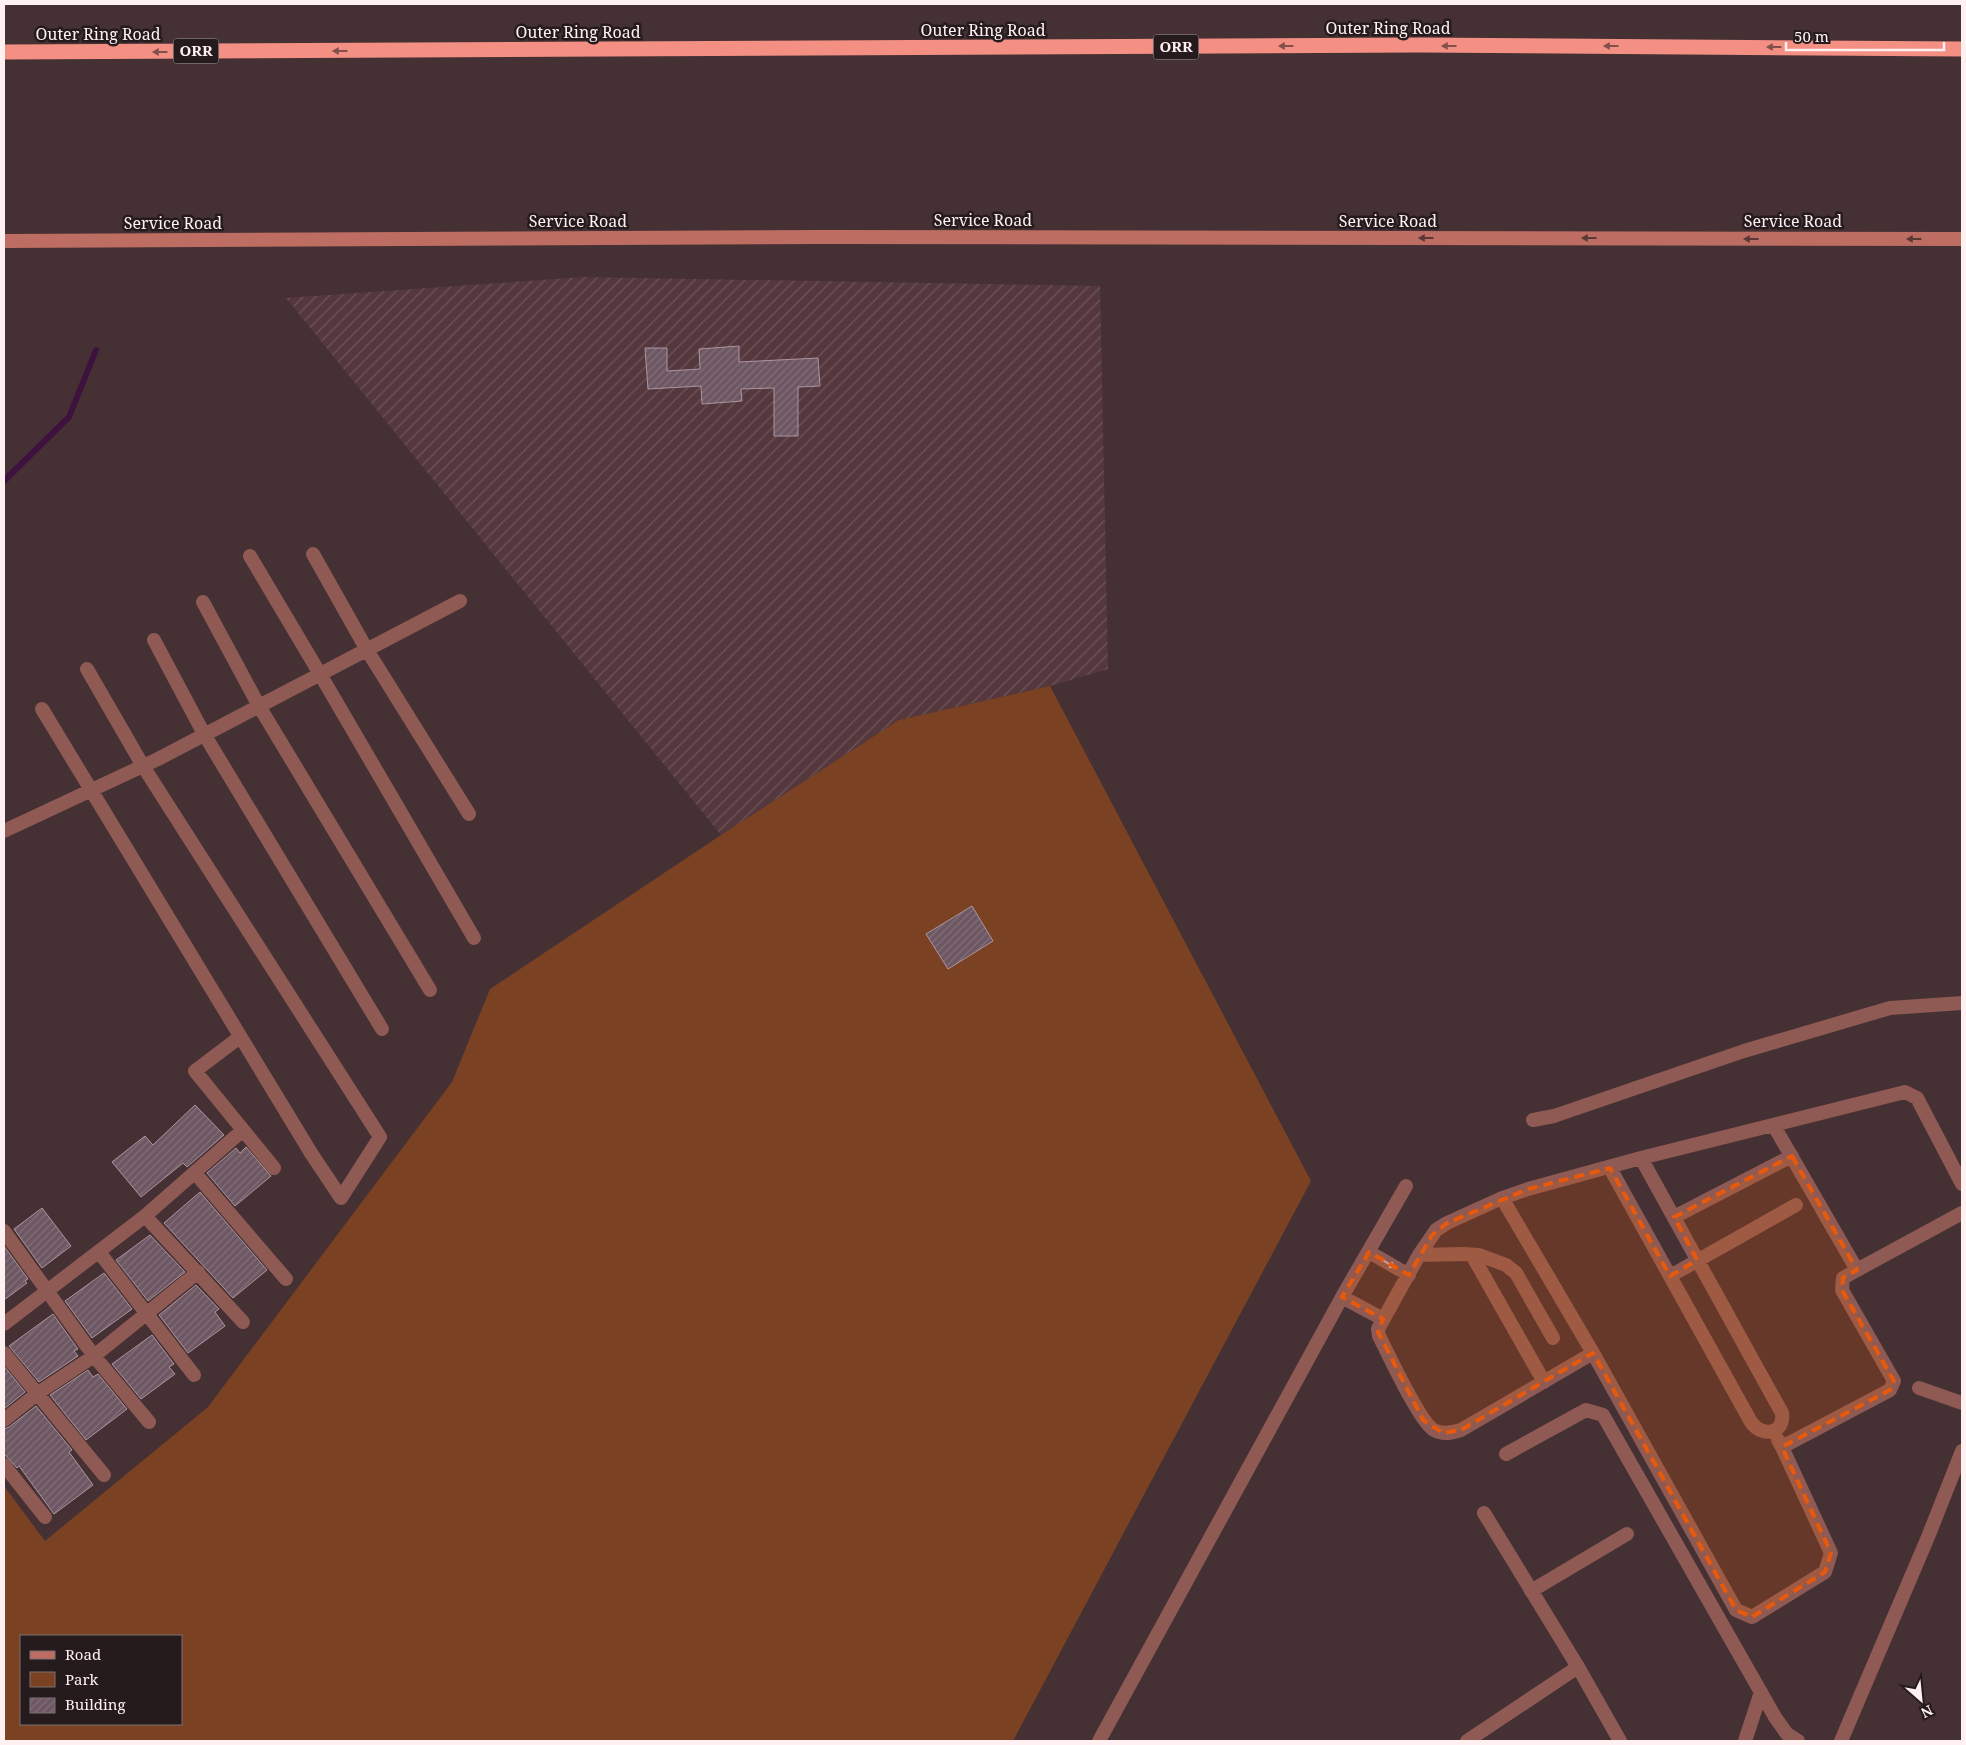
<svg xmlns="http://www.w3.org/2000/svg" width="1966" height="1745" viewBox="0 0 1966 1745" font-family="'Noto Serif',serif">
  <defs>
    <pattern id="industrial-furrows" width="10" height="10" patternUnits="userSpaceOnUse" patternTransform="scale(1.25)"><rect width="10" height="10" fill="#54383d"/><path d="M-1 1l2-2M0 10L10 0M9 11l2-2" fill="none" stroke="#6e555a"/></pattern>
    <pattern id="building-hatch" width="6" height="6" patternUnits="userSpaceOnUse" patternTransform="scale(1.25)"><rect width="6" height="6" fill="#6d5762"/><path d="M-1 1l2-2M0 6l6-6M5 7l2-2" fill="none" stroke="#836f79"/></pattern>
  </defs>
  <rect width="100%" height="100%" fill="#453033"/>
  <!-- industrial -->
  <path fill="url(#industrial-furrows)" d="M 584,277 L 1100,286 L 1108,669 L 1050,686 L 899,720 L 721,835 L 286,298 Z"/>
  <!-- green -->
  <path fill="#7a4222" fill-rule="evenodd" d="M 1050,686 L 1311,1181 L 1013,1741 L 4,1741 L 4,1486 L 45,1541 L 208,1407 L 452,1082 L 490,989 L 721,835 L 899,720 ZM 21,1636 L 181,1636 L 181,1724 L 21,1724 Z"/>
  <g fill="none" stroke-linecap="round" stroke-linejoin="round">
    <!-- stream -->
    <path stroke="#3e123e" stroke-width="6" d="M 4,481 L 69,417 L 96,350"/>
  </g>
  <!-- building -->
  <path fill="url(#building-hatch)" stroke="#ad95a0" d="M 739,346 L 739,362 L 818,358 L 820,386 L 798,387 L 798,436 L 774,436 L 774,388 L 741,389 L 742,401 L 702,404 L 701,386 L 648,389 L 645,348 L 667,348 L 667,371 L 700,369 L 699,349 Z
    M 972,906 L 993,941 L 948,969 L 926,934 Z
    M 195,1105 L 224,1135 L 187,1167 L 183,1163 L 141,1197 L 112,1162 L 145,1136 L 153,1145 Z
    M 246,1147 L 271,1176 L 235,1206 L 207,1173 L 236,1148 L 240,1153 Z
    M 200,1192 L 267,1270 L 233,1298 L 164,1223 Z
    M 42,1208 L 71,1246 L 42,1268 L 14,1229 Z
    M 150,1235 L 185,1272 L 148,1301 L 116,1260 Z
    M 4,1246 L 28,1279 L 25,1281 L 27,1283 L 4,1300 Z
    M 104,1273 L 132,1309 L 92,1338 L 65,1301 Z
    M 196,1285 L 219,1309 L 215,1312 L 225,1326 L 188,1353 L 159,1315 Z
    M 53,1314 L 78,1349 L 74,1351 L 78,1356 L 39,1382 L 9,1346 Z
    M 152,1335 L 174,1364 L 169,1367 L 175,1374 L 141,1399 L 112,1364 Z
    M 4,1366 L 25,1392 L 4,1409 Z
    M 88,1370 L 93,1377 L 98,1374 L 127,1409 L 86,1440 L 50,1395 Z
    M 36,1406 L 72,1450 L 69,1452 L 93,1485 L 54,1514 L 19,1466 L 17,1468 L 4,1454 L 4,1429 L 9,1427 Z"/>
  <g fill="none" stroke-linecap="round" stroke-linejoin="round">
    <!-- minor -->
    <path stroke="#8e5a53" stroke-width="14" d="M 313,554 L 367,650 L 469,814
      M 250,556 L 320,674 L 474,938
      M 203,602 L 259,706 L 430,990
      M 154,640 L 204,734 L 382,1029
      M 42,709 L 311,1153 L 341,1198 L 380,1137 L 143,766 L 87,669
      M 4,831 L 158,759 L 460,601
      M 240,1037 L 195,1071 L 274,1168
      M 1533,1120 L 1554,1116 L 1744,1051 L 1890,1008 L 1962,1003
      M 1774,1126 L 1857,1270 L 1843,1278 L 1842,1290 L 1894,1381 L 1890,1390 L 1782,1447 L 1778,1440
      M 1610,1168 L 1751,1422 C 1762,1438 1785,1434 1782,1413 L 1641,1158
      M 195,1173 L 286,1279
      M 1502,1198 L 1593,1353 L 1736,1610 L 1752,1617 L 1825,1572 L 1831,1553 L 1782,1447
      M 145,1216 L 243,1322
      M 1674,1217 L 1792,1156
      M 4,1231 L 94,1356 L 149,1422
      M 99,1252 L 194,1375
      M 1369,1252 L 1409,1275
      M 1419,1255 L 1463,1254 L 1479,1255 L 1506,1265 L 1516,1273 L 1553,1338
      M 1472,1255 L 1544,1382
      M 1857,1270 L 1962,1213
      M 1670,1276 L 1796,1205
      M 1342,1297 L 1383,1319
      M 4,1324 L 145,1216 L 243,1130
      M 4,1353 L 104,1475
      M 1593,1353 L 1461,1430 C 1452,1433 1443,1435 1434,1430 C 1420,1423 1388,1353 1379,1336 L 1378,1329 L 1419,1255 L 1436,1230 L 1447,1223 L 1502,1198 L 1528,1189 L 1641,1158 L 1905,1092 L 1917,1098 L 1962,1184
      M 1919,1388 L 1962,1403
      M 4,1420 L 38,1393 L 94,1356 L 198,1272
      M 1506,1454 L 1586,1410 L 1603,1415 L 1775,1717 L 1787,1734 L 1798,1741
      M 4,1465 L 45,1517
      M 1531,1591 L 1627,1534
      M 1578,1667 L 1620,1741
      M 1099,1741 L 1342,1297 L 1406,1186
      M 1467,1741 L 1578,1667 L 1484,1513
      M 1745,1741 L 1761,1692
      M 1841,1741 L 1928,1537 L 1962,1451"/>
    <!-- secondary -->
    <path stroke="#bd6d62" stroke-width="14" d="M 4,241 L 821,237 L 1962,239"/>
    <!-- motorway -->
    <path stroke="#f39083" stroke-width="15" d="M 4,52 L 1419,45 L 1962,49"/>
  </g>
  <!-- one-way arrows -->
  <defs><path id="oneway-solid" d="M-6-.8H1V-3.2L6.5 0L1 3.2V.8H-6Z" transform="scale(1.25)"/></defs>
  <g fill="#82504b">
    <use href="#oneway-solid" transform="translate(1286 46) rotate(180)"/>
    <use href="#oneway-solid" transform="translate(1449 46) rotate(-180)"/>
    <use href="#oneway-solid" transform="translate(1611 46) rotate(-180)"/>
    <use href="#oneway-solid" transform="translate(1774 47) rotate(-180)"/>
    <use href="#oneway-solid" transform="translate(340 51) rotate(180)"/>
    <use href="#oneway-solid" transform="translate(160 52) rotate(180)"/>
  </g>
  <g fill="#5a3835">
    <use href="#oneway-solid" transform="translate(1426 238) rotate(-180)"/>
    <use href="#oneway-solid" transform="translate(1589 238) rotate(-180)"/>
    <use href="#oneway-solid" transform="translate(1751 239) rotate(-180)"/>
    <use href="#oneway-solid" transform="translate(1914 239) rotate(-180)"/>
  </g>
  <use fill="#ccacaa" href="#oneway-solid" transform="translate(1389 1264) rotate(31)"/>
  <!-- marked area -->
  <path fill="#e8590c" fill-opacity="0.2" stroke="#e8590c" stroke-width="4" stroke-dasharray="10 6" stroke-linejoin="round" d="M 1792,1156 L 1857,1270 L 1843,1278 L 1842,1290 L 1894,1381 L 1890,1390 L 1782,1447 L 1831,1553 L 1825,1572 L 1752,1617 L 1736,1610 L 1593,1353 L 1461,1430 L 1443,1433 L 1423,1420 L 1378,1332 L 1383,1319 L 1342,1297 L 1369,1252 L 1409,1275 L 1432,1235 L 1447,1223 L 1528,1189 L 1610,1168 L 1670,1276 L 1697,1260 L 1674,1217 Z"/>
  <g text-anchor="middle" stroke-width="5" stroke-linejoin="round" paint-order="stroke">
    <!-- shield labels -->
    <g fill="#251b1d" stroke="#beb0b2" stroke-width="1">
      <rect x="1153.5" y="34.5" width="45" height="25" rx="4"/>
      <rect x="173.5" y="38.5" width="45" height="25" rx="4"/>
    </g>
    <g font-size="15" font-weight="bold" fill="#fff0f2">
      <text x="1176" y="52">ORR</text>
      <text x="196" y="56">ORR</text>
    </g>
    <!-- street labels -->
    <g font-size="16" fill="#fff0f2" stroke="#251b1d">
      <text x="1388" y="34">Outer Ring Road</text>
      <text x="983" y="36">Outer Ring Road</text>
      <text x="578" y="38">Outer Ring Road</text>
      <text x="98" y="40">Outer Ring Road</text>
      <text x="983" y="226">Service Road</text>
      <text x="578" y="227">Service Road</text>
      <text x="1388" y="227">Service Road</text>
      <text x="1793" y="227">Service Road</text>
      <text x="173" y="229">Service Road</text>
    </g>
  </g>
  <!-- border -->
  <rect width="1966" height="1745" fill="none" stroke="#fff0f2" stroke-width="10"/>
  <!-- legend -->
  <rect x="20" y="1635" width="162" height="90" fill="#251b1d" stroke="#7c7072"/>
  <rect x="30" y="1651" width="25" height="8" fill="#bd6d62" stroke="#7c7072"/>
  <text x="65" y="1660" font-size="15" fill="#fff0f2">Road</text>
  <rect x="30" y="1672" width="25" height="15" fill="#7a4222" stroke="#7c7072"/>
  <text x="65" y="1685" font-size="15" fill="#fff0f2">Park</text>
  <rect x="30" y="1698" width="25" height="15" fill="url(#building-hatch)" stroke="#7c7072"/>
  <text x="65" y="1710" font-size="15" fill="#fff0f2">Building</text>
  <!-- north arrow -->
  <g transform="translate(1921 1700) rotate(153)" stroke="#251b1d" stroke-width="4" paint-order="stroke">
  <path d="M0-4L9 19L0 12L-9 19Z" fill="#fff0f2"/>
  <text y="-8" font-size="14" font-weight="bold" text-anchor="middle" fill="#fff0f2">N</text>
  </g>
  <!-- scale -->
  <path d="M1786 42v8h158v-8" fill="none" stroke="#fff0f2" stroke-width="2.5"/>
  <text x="1794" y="42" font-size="15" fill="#fff0f2" stroke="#251b1d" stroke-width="4" paint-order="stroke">50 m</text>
</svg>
